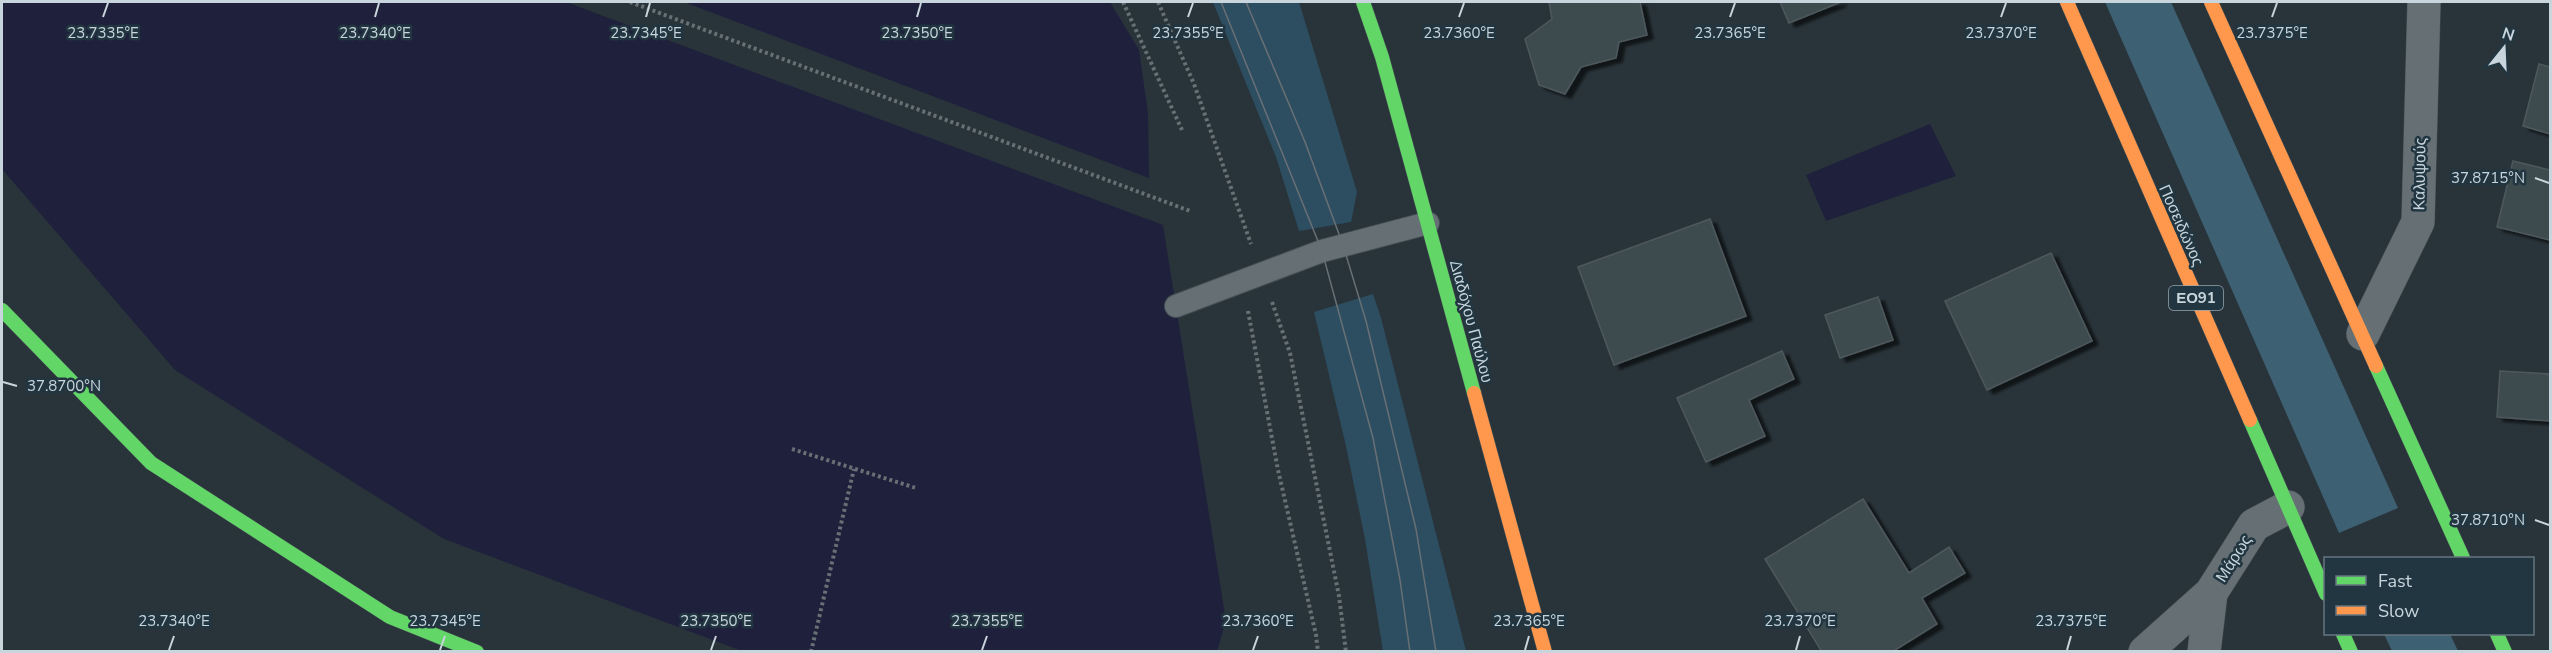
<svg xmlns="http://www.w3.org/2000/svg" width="2552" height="653" viewBox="0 0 2552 653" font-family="'Nunito Sans',sans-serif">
  <defs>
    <filter id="shadow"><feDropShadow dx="6" dy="4" stdDeviation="1.5" flood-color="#0009"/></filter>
  </defs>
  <rect width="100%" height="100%" fill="#29343a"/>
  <!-- green -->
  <path fill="#2d4e60" d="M 1213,2 L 1299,2 L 1357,192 L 1351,222 L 1299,231 L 1276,157 Z
    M 1373,294 L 1381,318 L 1466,651 L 1383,651 L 1365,539 L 1346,446 L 1314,312 Z"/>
  <!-- forest -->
  <path fill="#3e6073" d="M 2105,2 L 2171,2 L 2398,508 L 2339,533 Z
    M 2384,634 L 2450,634 L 2458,651 L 2392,651 Z"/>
  <!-- water -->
  <path fill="#1f203c" d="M 2,2 L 566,2 L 1163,225 L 1226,621 L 1217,651 L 742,651 L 444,539 L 175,370 L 2,169 Z
    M 684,2 L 1110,2 L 1139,50 L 1148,113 L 1149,178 Z
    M 1930,124 L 1956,176 L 1826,221 L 1806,175 Z"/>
  <!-- building -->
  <path fill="#3d4b4f" stroke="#4e585c" stroke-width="1.5" filter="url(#shadow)" d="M 1549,2 L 1640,2 L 1647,35 L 1619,42 L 1616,58 L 1581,67 L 1565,94 L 1539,85 L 1525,39 L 1552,19 Z
    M 1780,2 L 1841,2 L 1789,23 Z
    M 2539,64 L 2550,67 L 2550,134 L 2523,126 Z
    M 2513,161 L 2550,170 L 2550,240 L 2497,227 Z
    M 1710,219 L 1746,316 L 1614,365 L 1578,267 Z
    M 2051,253 L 2092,341 L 1987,390 L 1945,301 Z
    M 1878,297 L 1893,340 L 1840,358 L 1825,315 Z
    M 1782,351 L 1794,379 L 1749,400 L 1765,436 L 1706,462 L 1677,398 Z
    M 2500,371 L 2550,374 L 2550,421 L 2497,417 Z
    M 1863,499 L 1909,573 L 1949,547 L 1965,573 L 1922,598 L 1937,624 L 1892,652 L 1822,652 L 1765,559 Z"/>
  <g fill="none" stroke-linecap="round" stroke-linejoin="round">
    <defs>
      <path id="lane" d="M 1176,306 L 1322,251 L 1428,223"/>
      <path id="street" d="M 2363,334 L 2418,222 L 2424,2
        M 2145,652 L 2211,593 L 2254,525 L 2288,507
        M 2204,652 L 2211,593"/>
      <path id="fast" d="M 1363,2 L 1382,57 L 1474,393
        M 2,310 L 151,463 L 390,617 L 477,652
        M 2376,366 L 2463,558
        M 2250,420 L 2326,594
        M 2343,634 L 2351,652
        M 2497,634 L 2505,652"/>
      <path id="slow" d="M 2067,2 L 2250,420
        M 2211,2 L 2376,366
        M 1474,393 L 1545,652"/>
    </defs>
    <!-- lane casing -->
    <use href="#lane" stroke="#465055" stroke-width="24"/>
    <!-- street casing -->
    <use href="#street" stroke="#465055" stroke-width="34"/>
    <!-- fast casing -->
    <use href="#fast" stroke="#465055" stroke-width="15"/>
    <!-- slow casing -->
    <use href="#slow" stroke="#465055" stroke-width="15"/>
    <!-- path -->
    <path stroke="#677074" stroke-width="4" stroke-dasharray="3 3" stroke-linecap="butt" d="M 630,2 L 1190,211
      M 1123,2 L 1182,130
      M 1158,2 L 1194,84 L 1251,244
      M 1272,302 L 1290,353 L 1339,596 L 1346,652
      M 1248,311 L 1278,470 L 1316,635 L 1318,652
      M 792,449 L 916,488
      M 811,652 L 854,469"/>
    <!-- lane -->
    <use href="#lane" stroke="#656f74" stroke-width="22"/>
    <!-- street -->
    <use href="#street" stroke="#656f74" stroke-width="33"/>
    <!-- fast -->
    <use href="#fast" stroke="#63d668" stroke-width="14"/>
    <!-- slow -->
    <use href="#slow" stroke="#ff974d" stroke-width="14"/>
    <!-- tram -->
    <path stroke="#687075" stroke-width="1.5" d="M 1221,2 L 1322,251 L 1373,438 L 1400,580 L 1410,652
      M 1246,2 L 1305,142 L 1343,245 L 1366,321 L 1416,529 L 1436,652"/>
  </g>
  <!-- ticks -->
  <path fill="none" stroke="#c9d5dc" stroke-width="2" d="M 103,17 L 108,3M 375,17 L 379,3M 646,17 L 650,3M 917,17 L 921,3M 1188,17 L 1193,3M 1459,17 L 1464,3M 1730,17 L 1735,3M 2001,17 L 2006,3M 2272,17 L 2277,3M 2535,178 L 2549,183M 3,382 L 17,386M 2535,520 L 2549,525M 169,650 L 174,636M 440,650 L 445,636M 711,650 L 716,636M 982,650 L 987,636M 1253,650 L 1258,636M 1525,650 L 1529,636M 1796,650 L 1800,636M 2067,650 L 2071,636"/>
  <g text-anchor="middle" stroke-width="5" stroke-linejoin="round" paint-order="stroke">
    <!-- shield labels -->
    <rect fill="#223641" stroke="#97a5ae" stroke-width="1.5" x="2169" y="286" width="54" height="24" rx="4.5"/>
    <g font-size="15" font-weight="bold" fill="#c9d5dc">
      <text x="2196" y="303">ΕΟ91</text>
    </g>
    <!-- street labels -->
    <g font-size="16" fill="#c9d5dc" stroke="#223641">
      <text transform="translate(2419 174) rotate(-89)" y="6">Καλυψούς</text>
      <text transform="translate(2182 225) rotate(66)" y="6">Ποσειδώνος</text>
      <text transform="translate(1472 321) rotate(75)" y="6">Διαδόχου Παύλου</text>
      <text transform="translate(2233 558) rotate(-58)" y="6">Μάρως</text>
    </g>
  </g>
  <g font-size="15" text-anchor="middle" fill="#c9d5dc" stroke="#223641" stroke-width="5" stroke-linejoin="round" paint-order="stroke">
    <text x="103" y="38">23.7335°E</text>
    <text x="375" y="38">23.7340°E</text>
    <text x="646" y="38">23.7345°E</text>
    <text x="917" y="38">23.7350°E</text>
    <text x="1188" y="38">23.7355°E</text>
    <text x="1459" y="38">23.7360°E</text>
    <text x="1730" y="38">23.7365°E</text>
    <text x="2001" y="38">23.7370°E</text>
    <text x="2272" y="38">23.7375°E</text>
    <text x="2488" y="183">37.8715°N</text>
    <text x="64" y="391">37.8700°N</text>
    <text x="2488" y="525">37.8710°N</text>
    <text x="174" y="626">23.7340°E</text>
    <text x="445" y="626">23.7345°E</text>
    <text x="716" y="626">23.7350°E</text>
    <text x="987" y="626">23.7355°E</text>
    <text x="1258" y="626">23.7360°E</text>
    <text x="1529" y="626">23.7365°E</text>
    <text x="1800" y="626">23.7370°E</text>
    <text x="2071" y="626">23.7375°E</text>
  </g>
  <!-- border -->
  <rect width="2552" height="653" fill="none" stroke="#c9d5dc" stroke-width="6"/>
  <!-- legend -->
  <rect x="2324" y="557" width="210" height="78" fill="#223641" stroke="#65767f" stroke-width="1.5"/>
  <rect x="2336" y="576" width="30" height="9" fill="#63d668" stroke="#65767f" stroke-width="1.5"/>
  <text x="2378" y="587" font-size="18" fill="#c9d5dc">Fast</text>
  <rect x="2336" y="606" width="30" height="9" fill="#ff974d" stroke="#65767f" stroke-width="1.5"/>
  <text x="2378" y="617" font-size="18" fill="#c9d5dc">Slow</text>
  <!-- north arrow -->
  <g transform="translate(2504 48) rotate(18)" stroke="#223641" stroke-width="4.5" paint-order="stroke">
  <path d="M0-4.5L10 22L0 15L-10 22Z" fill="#c9d5dc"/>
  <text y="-9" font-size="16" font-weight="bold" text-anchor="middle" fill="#c9d5dc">N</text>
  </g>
</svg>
